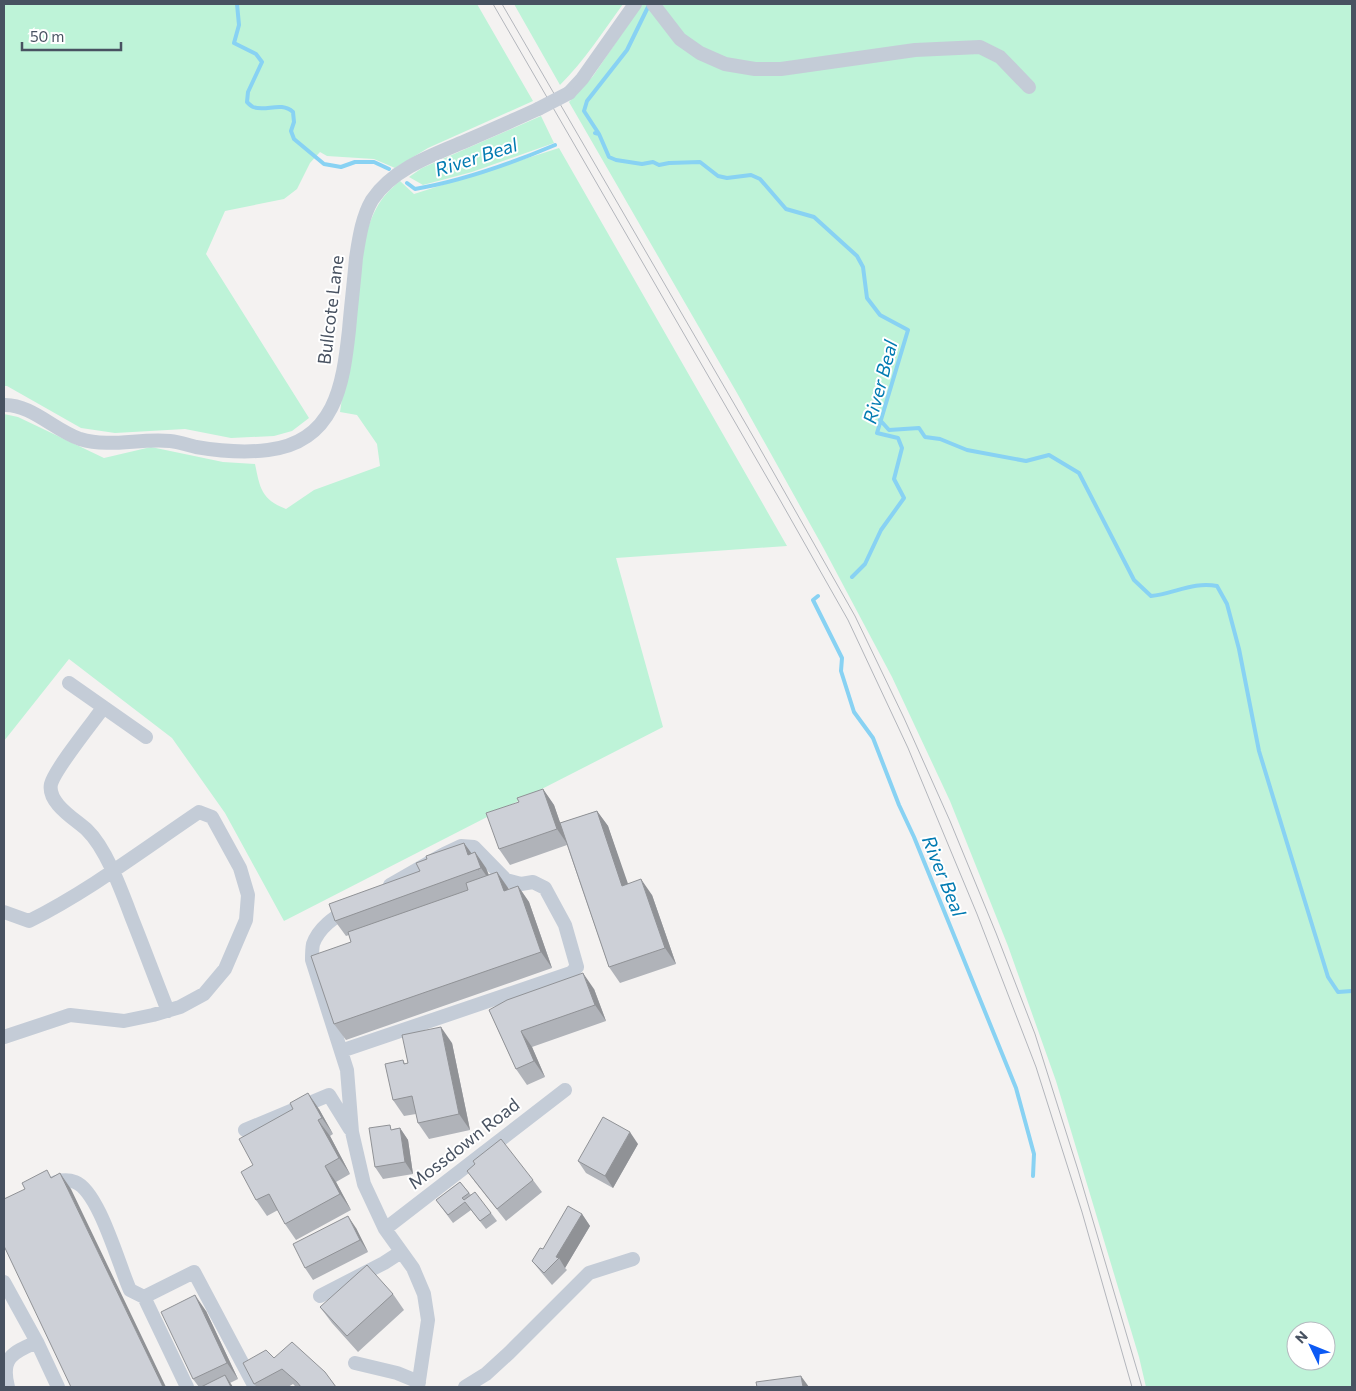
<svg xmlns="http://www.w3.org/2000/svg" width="1356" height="1391" viewBox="0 0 1356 1391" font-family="Commissioner,sans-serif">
  <rect width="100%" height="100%" fill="#f4f2f1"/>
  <!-- green -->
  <path fill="#bef3d8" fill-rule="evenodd" d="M 4,4 L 477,4 L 533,101 L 428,148 L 395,168 L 374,159 L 327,156 L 320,152 L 310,163 L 297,189 L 284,199 L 225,211 L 206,254 L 309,418 L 292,431 L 274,436 L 231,438 L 185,429 L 115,433 L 81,428 L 7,386 L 4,386 Z
    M 514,4 L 623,4 C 603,32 584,61 560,85 Z
    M 642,4 L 1352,4 L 1352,1387 L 1146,1387 L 1139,1357 L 1056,1081 L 1008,946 L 950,801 L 892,677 L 824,549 L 737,393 L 569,102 L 593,76 ZM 1296,1331 L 1326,1331 L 1326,1361 L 1296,1361 Z
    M 541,116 L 554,143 L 472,172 L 423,185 L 409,177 L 422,168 Z
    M 559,148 L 787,546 L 616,558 L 663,727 L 284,921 L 225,813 L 172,738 L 69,659 L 4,741 L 4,414 L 18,417 L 104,458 L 151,447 L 223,462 L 255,464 C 260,488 261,499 286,509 L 314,490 L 380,466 L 377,444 L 357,415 L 340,412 L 366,234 C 374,210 380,197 400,181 L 414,194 Z"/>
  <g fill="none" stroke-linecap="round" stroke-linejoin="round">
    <!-- stream -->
    <path stroke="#88d2f3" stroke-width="4" d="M 237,4 L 239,25 L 234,43 L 256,54 L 262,62 L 248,92 L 247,102 C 249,104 251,106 253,107 C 266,112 281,101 293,112 L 294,122 L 291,131 L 294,139 L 324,164 L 341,167 L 355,162 L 374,162 L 389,169
      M 595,133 L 599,134 L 609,157 L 616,160 L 642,164 L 653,162 L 659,165 L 669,163 L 700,162 L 718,176 L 727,178 L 751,175 L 760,179 L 786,209 L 814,217 L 857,256 L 863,267 L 867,298 L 880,315 L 908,330 L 877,433 L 898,438 L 902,448 L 894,479 L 904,498 L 881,530 L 865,564 L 852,577
      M 599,134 L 584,111 L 587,101 L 627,50 L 648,7
      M 407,183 L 415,189 C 463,181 510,164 555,145
      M 880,420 L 889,430 L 919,428 L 925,437 L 940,439 L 967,450 L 1026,461 L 1049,455 L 1079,473 L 1134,580 L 1151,596 C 1173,594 1194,581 1217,586 L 1227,604 L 1239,649 L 1259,751 L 1328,977 L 1338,992 L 1352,991
      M 818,596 L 813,600 L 842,658 L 841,671 L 854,712 L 873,738 L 899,805 L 914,837 L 1016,1088 L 1034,1154 L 1033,1176"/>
    <!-- minor -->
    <path stroke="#c4ccd7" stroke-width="14" d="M 653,4 L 680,39 L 700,53 L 725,64 L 755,69 L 781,69 L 915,50 L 980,47 L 1000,57 L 1029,87
      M 569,93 L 582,79 L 635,4
      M 4,405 C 31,404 54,430 80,439 C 110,448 139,438 170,441 C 179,442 188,445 196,447 C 220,451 245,453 268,450 C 335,442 343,385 349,330 C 351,306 354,282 356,258 C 359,239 362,217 372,200 C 393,168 435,154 468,140 C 491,130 514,120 538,109
      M 69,683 L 146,737
      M 103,708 C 92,723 55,769 51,784 C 47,803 75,819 87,830 C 107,849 123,895 133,921 C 145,951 156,981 168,1011
      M 349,908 C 335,917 319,927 313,944 C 312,949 312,955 312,960 L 347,1070 L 352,1132 L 364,1184 L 385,1229 L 413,1268 L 424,1294 L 428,1320 L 418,1387
      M 4,912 L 29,921 C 89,891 144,849 199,812 L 212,817 L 240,868 L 248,895 L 246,920 L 225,969 L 204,994 L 180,1007 L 153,1015 L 124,1021 L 70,1015 L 4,1037
      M 341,1051 L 571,973 L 577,967 L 565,925 L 545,888 L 533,882 L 521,884 L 506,880 L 474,847 L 461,846 L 444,854 L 390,885
      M 245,1130 L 329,1095 L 350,1129
      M 49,1185 C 58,1181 65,1178 75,1182 C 99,1191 119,1266 130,1290 L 144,1297 L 187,1387
      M 385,1229 L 565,1090
      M 4,1282 L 37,1342 L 58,1387
      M 320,1296 L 384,1263 L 401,1252
      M 144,1297 L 194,1272 L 255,1387
      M 355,1363 L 397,1373 L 419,1382
      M 8,1387 C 0,1357 14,1352 37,1342
      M 465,1387 L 486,1374 L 509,1353 L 589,1273 L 633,1259"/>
    <!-- tram -->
    <path stroke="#b3b6bc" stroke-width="1" d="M 493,4 L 780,500 L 848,620 L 908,748 L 977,914 L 1036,1067 L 1082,1212 L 1132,1387
      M 502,4 L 754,438 L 855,616 L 904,718 L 950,821 L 996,933 L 1035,1034 L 1078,1170 L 1142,1387"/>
    <!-- minor-bridge -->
    <path stroke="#c4ccd7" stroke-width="14" d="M 538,109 L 569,93"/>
  </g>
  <!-- wall -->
  <path fill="#b0b3b9" d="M 543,789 L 554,805 L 560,823 L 597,811 L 608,826 L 627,884 L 652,895 L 676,964 L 620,983 L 609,967 L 567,845 L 510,865 L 499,849 Z
    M 464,843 L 471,854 L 475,852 L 486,868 L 489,875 L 497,872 L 509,889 L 518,886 L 529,902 L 552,968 L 346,1040 L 334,1024 L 351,942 L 349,935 L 346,936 L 335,921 L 420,871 L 427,859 Z
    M 594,989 L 606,1021 L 532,1047 L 545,1077 L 527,1085 L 516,1069 L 489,1010 Z
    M 452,1043 L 470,1130 L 429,1139 L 418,1123 L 416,1114 L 404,1116 L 393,1100 L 403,1060 L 405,1064 L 408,1063 Z
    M 319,1109 L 333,1134 L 330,1136 L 350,1174 L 336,1182 L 351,1210 L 296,1240 L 285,1224 L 278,1210 L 267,1216 L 256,1200 L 253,1165 Z
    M 400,1128 L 408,1140 L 413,1174 L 383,1179 L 375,1167 L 393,1129 Z
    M 638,1144 L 613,1188 L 586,1173 L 578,1161 Z
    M 475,1164 L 533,1180 L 542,1192 L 506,1221 L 475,1182 L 467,1171 Z
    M 460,1182 L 471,1195 L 491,1213 L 497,1221 L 486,1229 L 471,1210 L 453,1223 L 436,1200 Z
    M 582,1214 L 590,1226 L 565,1268 L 567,1270 L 552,1285 L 541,1272 L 532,1261 L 543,1249 Z
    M 356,1228 L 368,1252 L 313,1280 L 305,1268 Z
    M 393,1294 L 404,1310 L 358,1352 L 332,1323 L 320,1307 Z
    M 206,1311 L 238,1379 L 230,1383 L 233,1387 L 199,1387 L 193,1379 Z
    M 274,1358 L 336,1387 L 296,1387 L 293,1384 L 288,1387 L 257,1387 L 254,1384 Z"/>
  <!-- shaded-wall -->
  <path fill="#909296" d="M 543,789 L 554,805 L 568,845 L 557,829 Z
    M 597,811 L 608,826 L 634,901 L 622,886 Z
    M 464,843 L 475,858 L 479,871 L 468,855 Z
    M 475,852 L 486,868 L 492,884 L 481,868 Z
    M 497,872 L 508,888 L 515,907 L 504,891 Z
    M 641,879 L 652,895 L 676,964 L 665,948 Z
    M 518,886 L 529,902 L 552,968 L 541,952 Z
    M 583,973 L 594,989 L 606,1021 L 595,1005 Z
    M 441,1027 L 452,1043 L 470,1130 L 459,1114 Z
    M 521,1031 L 532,1047 L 545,1077 L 534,1061 Z
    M 308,1093 L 319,1109 L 333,1134 L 322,1118 Z
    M 318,1120 L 330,1136 L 350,1174 L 339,1158 Z
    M 400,1128 L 408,1140 L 413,1174 L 405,1162 Z
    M 630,1132 L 638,1144 L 613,1188 L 605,1176 Z
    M 325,1166 L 336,1182 L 351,1210 L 340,1194 Z
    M 60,1173 L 71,1189 L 166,1387 L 163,1387 Z
    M 582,1214 L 590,1226 L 565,1268 L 559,1258 L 556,1257 Z
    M 348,1216 L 356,1228 L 368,1252 L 360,1240 Z
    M 195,1295 L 206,1311 L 238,1379 L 227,1363 Z
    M 225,1375 L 233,1387 L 231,1387 Z
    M 801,1376 L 809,1387 L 803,1387 Z"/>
  <!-- building -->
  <path fill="#cdd0d7" stroke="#909296" d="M 543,789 L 557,829 L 499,849 L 486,813 L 519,802 L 517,798 Z
    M 597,811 L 622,886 L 641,879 L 665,948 L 609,967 L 560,823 Z
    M 464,843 L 468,855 L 475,852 L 481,868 L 335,921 L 329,904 L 420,871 L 416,863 L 427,859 L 426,856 Z
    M 497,872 L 504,891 L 518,886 L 541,952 L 334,1024 L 311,956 L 351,942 L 348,932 L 468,890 L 466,883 Z
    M 583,973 L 595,1005 L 521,1031 L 534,1061 L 516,1069 L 489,1010 L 507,1000 Z
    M 441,1027 L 459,1114 L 418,1123 L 412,1096 L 393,1100 L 385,1064 L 403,1060 L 404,1064 L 408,1063 L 402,1035 Z
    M 308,1093 L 322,1118 L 318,1120 L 339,1158 L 325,1166 L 340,1194 L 285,1224 L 269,1194 L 256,1200 L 241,1172 L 253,1165 L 239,1139 L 293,1109 L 290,1103 Z
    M 603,1117 L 630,1132 L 605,1176 L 578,1161 Z
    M 390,1125 L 391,1130 L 400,1128 L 405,1162 L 375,1167 L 369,1128 Z
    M 501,1139 L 533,1180 L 497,1209 L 467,1171 L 475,1164 L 473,1161 Z
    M 47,1170 L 51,1178 L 60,1173 L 163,1387 L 71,1387 L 4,1246 L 4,1199 L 25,1189 L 22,1183 Z
    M 460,1182 L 469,1193 L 462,1198 L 464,1200 L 475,1192 L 491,1213 L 480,1221 L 465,1202 L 448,1215 L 436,1200 Z
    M 568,1206 L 582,1214 L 556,1257 L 559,1258 L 544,1273 L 532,1261 L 540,1248 L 543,1249 Z
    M 348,1216 L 360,1240 L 305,1268 L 293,1244 Z
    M 367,1265 L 393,1294 L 347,1336 L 320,1307 Z
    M 195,1295 L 227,1363 L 193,1379 L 161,1312 Z
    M 292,1342 L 325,1372 L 336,1387 L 301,1387 L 297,1382 L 282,1369 L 254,1384 L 243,1363 L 266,1350 L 274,1358 Z
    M 225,1375 L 231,1387 L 201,1387 Z
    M 801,1376 L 803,1387 L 757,1387 L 756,1382 Z"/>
  <g text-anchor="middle" stroke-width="4" stroke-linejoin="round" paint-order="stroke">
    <!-- street labels -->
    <g font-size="18" fill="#485261" stroke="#fff">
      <text transform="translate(331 310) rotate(-83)" y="6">Bullcote Lane</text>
      <text transform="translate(464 1144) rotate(-38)" y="6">Mossdown Road</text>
    </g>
    <!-- water labels -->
    <g font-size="19" font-style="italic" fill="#027bb2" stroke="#fff">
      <text transform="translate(476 157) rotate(-18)" y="7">River Beal</text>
      <text transform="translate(880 382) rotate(-75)" y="7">River Beal</text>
      <text transform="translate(944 876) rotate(68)" y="7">River Beal</text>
    </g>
  </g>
  <!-- border -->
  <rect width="1356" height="1391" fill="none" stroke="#485261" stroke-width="10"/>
  <!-- north arrow -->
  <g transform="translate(1311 1346) rotate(313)"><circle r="24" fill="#ffffff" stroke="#b6bac0"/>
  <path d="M0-4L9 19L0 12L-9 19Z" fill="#0c5af4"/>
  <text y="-8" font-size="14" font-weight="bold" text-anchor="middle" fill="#485261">N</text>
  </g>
  <!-- scale -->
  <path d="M22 42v8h99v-8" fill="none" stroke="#485261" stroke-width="2.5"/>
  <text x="30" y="42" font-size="15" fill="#485261" stroke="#ffffff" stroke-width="4" paint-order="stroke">50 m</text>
</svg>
